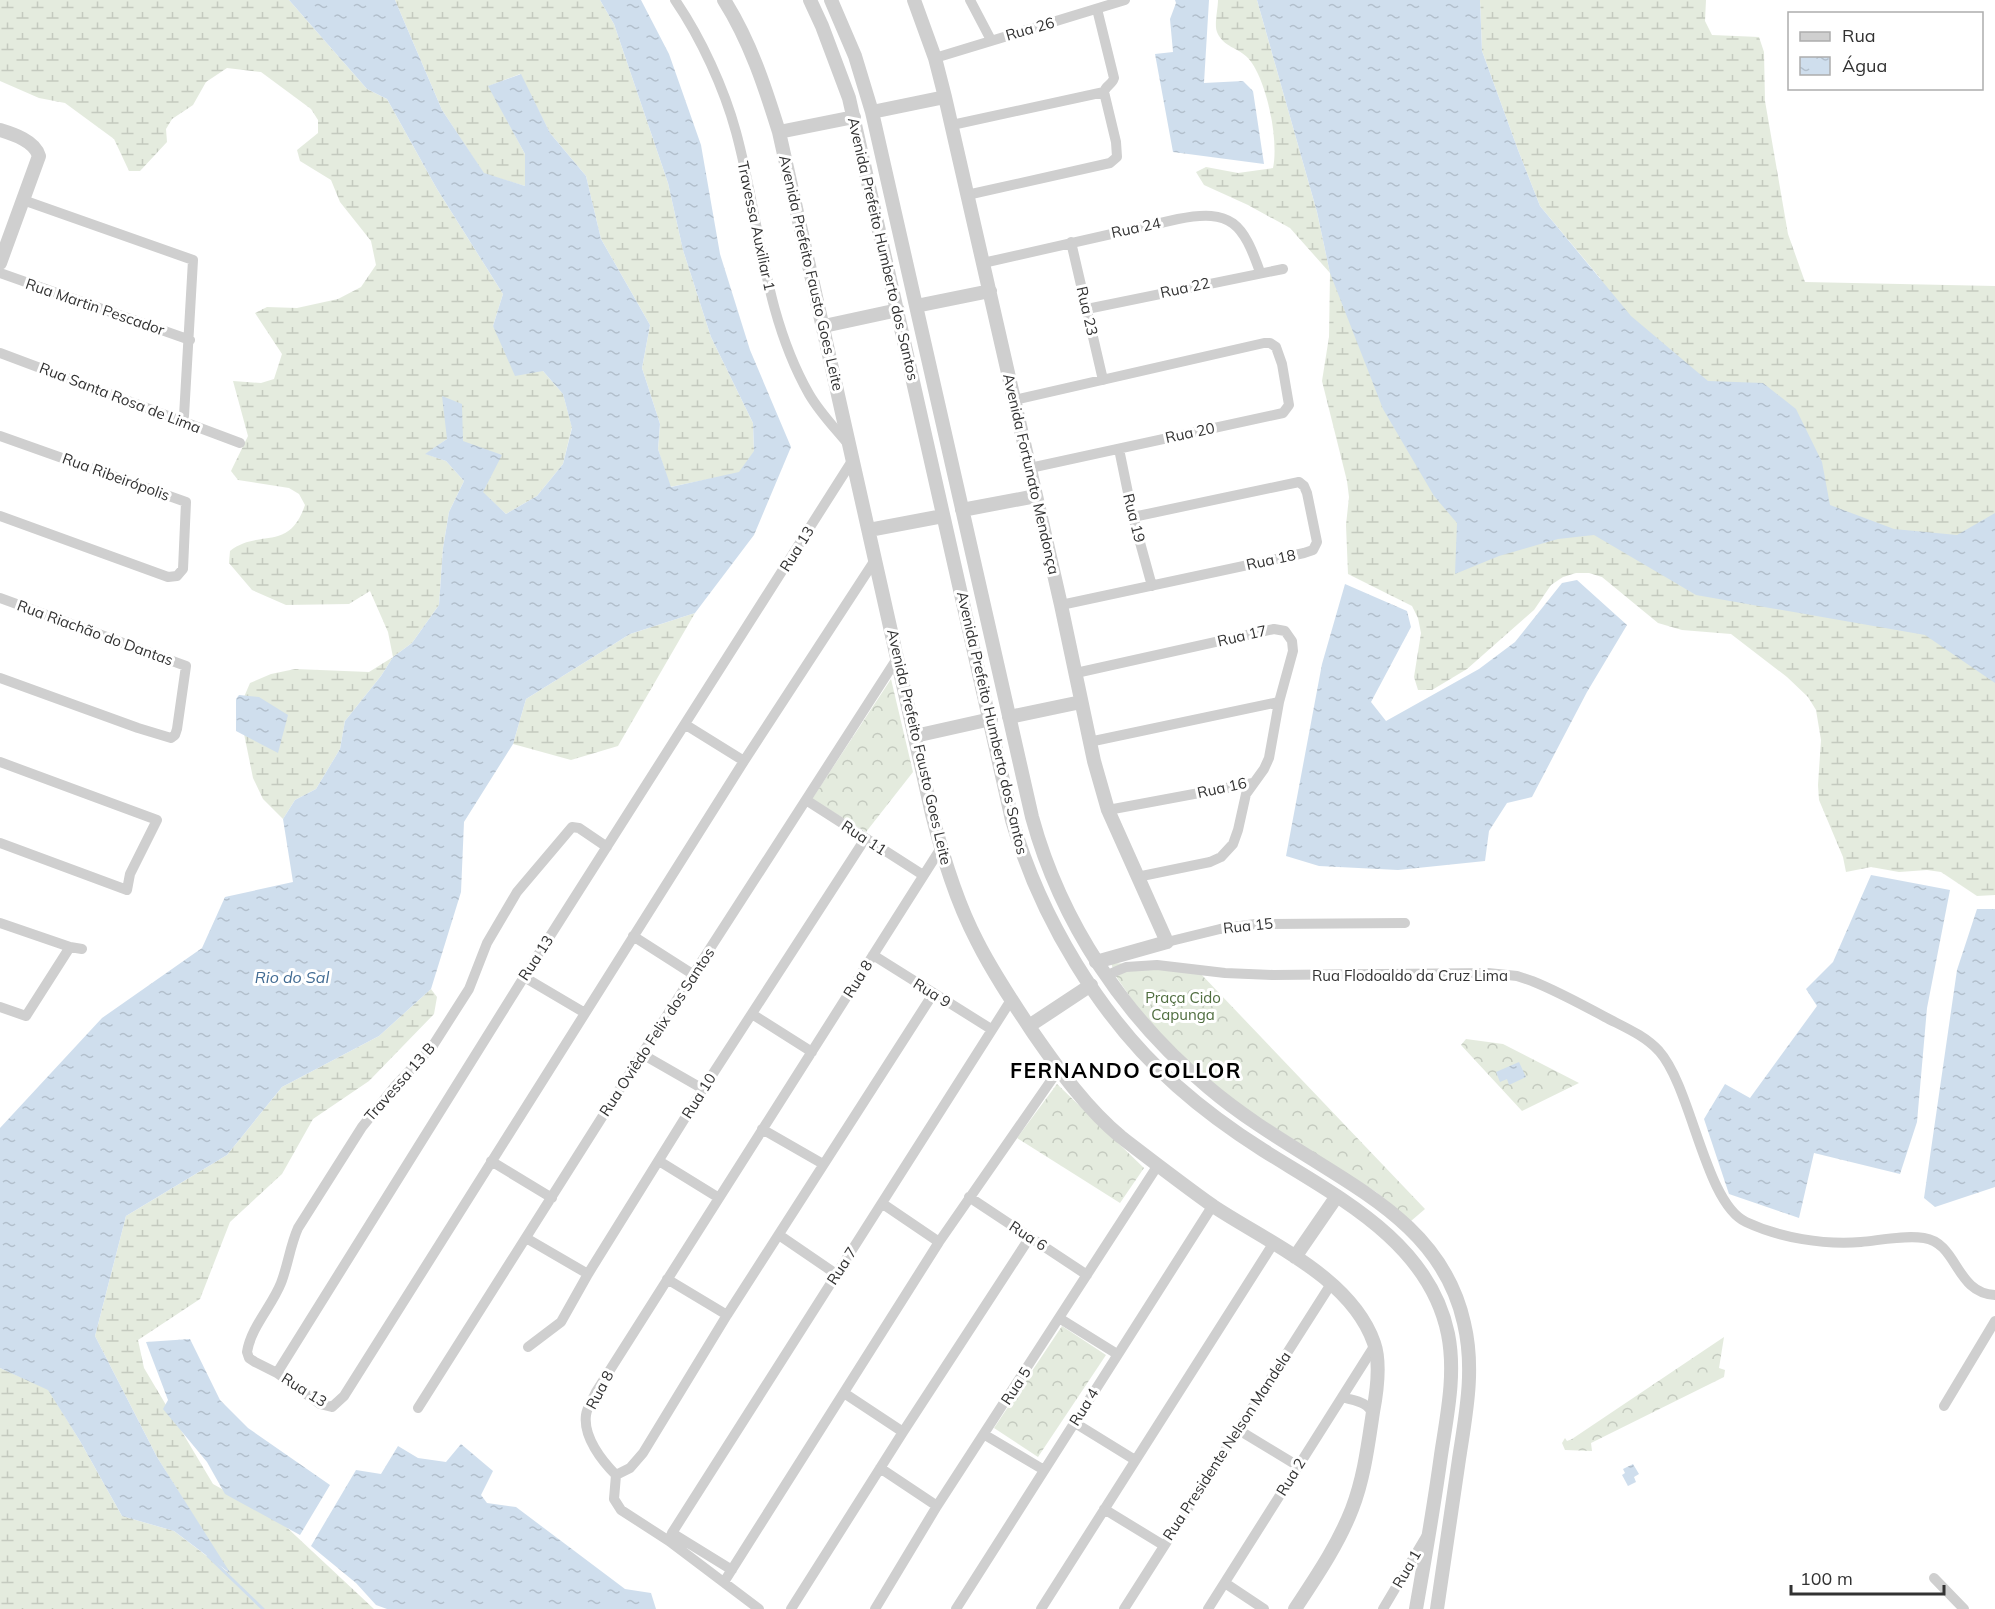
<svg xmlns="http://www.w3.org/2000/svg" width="1995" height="1609" viewBox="0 0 1995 1609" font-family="Mulish,sans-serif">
  <defs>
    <pattern id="forest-crowns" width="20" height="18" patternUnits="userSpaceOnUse" patternTransform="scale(1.5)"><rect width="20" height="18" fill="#e4ebde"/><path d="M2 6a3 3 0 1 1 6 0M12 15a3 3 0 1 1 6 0" fill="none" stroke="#c4cabf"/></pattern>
    <pattern id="wetland-marsh" width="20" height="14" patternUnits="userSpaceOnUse" patternTransform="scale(1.5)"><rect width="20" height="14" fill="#e4ebde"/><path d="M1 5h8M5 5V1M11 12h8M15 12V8" fill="none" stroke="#c4cabf"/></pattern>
    <pattern id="water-ripples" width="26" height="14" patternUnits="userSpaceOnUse" patternTransform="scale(1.5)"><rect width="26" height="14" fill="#cfdeed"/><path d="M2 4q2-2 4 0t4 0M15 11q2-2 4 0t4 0" fill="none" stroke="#b2bfcc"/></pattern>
  </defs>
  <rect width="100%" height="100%" fill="#fff"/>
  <!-- forest -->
  <path fill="url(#forest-crowns)" d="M 891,679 L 913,772 L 866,832 L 812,799 Z
    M 1111,963 L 1162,965 L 1200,973 L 1425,1209 L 1411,1221 L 1376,1192 L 1258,1117 L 1210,1084 L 1144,1017 L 1115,975 Z
    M 1466,1039 L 1503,1044 L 1579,1083 L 1522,1111 L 1461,1045 Z
    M 1057,1084 L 1144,1168 L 1120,1203 L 1017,1138 Z
    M 1062,1326 L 1106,1355 L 1038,1457 L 994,1428 Z
    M 1724,1337 L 1719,1368 L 1725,1370 L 1724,1377 L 1591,1443 L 1592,1451 L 1565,1450 L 1562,1443 L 1565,1438 L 1567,1441 L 1572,1439 Z"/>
  <!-- wetland -->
  <path fill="url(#wetland-marsh)" d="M 0,0 L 289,0 L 367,89 L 387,99 L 437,189 L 503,294 L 493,326 L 543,371 L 563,394 L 572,427 L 563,464 L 537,496 L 506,514 L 483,493 L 462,441 L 462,404 L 447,439 L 426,454 L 446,461 L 464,481 L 449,512 L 443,548 L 439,605 L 412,643 L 393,657 L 381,676 L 345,721 L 340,749 L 316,789 L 295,800 L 283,819 L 263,799 L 253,778 L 240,714 L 241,704 L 250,683 L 271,674 L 295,669 L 369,672 L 393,657 L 388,632 L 370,591 L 349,604 L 286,605 L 252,590 L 229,563 L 230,551 C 259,528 289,553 305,505 L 299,494 L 289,488 L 238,480 L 231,471 L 248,436 L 233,381 L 261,383 L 274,379 L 282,354 L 255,313 L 267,307 L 297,308 L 338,299 L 361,287 L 376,265 L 371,241 L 340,202 L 331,180 L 300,161 L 297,150 L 318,133 L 318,120 L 311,109 L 261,72 L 227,68 L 206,82 L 193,105 L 172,119 L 166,129 L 167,142 L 140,171 L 129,171 L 114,139 L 65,103 L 39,98 L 0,81 Z
    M 395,0 L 600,0 L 614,24 L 668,183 L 683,250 L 711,337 L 753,423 L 754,452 L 739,473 L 670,487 L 658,449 L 660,424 L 642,368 L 650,325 L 601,239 L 586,176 L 550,133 L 520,74 L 489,86 L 525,154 L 525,186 L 484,174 L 442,110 Z
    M 1218,0 L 1257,0 L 1317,212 L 1330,273 L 1600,278 L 1540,206 L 1518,150 L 1482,51 L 1480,0 L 1706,0 L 1705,21 L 1712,35 L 1759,37 L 1764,52 L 1765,101 L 1788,234 L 1805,282 L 1995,286 L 1995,895 L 1977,896 L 1941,872 L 1927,870 L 1899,872 L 1871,867 L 1846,872 L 1843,857 L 1819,800 L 1818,785 L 1821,740 L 1816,710 L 1808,697 L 1787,677 L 1731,634 L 1682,630 L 1658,623 L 1602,577 L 1589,573 L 1576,573 L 1563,577 L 1551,585 L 1534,610 L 1467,669 L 1432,690 L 1418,690 L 1414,677 L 1421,633 L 1418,618 L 1412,606 L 1348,574 L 1346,525 L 1349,497 L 1347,481 L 1322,381 L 1329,337 L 1330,273 L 1290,228 L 1248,205 L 1204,185 L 1196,172 L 1206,167 L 1238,173 L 1273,168 C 1279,141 1267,79 1248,58 C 1239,48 1223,47 1217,32 C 1214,24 1218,9 1218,0 Z
    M 695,613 L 618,746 L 571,760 L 513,744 L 526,699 L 630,634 Z
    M 431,989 L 437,997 L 434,1014 L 369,1081 L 313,1119 L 282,1174 L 230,1222 L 200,1299 L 138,1340 L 144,1368 L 213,1484 L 281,1522 L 374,1609 L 0,1609 L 0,1368 L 48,1389 L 80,1441 L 122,1516 L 174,1531 L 229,1573 L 157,1457 L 95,1336 L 126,1216 L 227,1155 L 282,1087 L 379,1036 Z"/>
  <!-- water -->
  <path fill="url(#water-ripples)" d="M 289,0 L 395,0 L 442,110 L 484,173 L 525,186 L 525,154 L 488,86 L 521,74 L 550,133 L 586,176 L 601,239 L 650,325 L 642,368 L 660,424 L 658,449 L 671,487 L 739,472 L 754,451 L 753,423 L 711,337 L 683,250 L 668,183 L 614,24 L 600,0 L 641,0 L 669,54 L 701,145 L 720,254 L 750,350 L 791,447 L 754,535 L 695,613 L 630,634 L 526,699 L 513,744 L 464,822 L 461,892 L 431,989 L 379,1036 L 282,1087 L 227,1155 L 126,1216 L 95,1336 L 157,1457 L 231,1574 L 174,1531 L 122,1516 L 80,1441 L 48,1390 L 0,1368 L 0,1128 L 102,1018 L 202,948 L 225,897 L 293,882 L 283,819 L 295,800 L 316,789 L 340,749 L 345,721 L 381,676 L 393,657 L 412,643 L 439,605 L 443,548 L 449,512 L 464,481 L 446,461 L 425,454 L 447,439 L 442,396 L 462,404 L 463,441 L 502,455 L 483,492 L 506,514 L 537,496 L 563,464 L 572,428 L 563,394 L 543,371 L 515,376 L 493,326 L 503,294 L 437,189 L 387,99 L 367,89 Z
    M 1175,0 L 1209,0 L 1204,83 L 1243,81 L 1253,91 L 1264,164 L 1173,152 L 1155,54 L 1173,52 L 1170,19 L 1176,3 Z
    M 1257,0 L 1480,0 L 1482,51 L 1518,150 L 1540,206 L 1631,316 L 1708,381 L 1763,383 L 1796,409 L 1822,462 L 1830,505 L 1894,529 L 1957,535 L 1995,513 L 1995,683 L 1925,635 L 1696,595 L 1594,535 L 1558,539 L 1499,556 L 1455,574 L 1457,523 L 1434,496 L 1383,409 L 1330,273 L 1317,212 Z
    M 1577,580 L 1627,625 L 1587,692 L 1532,797 L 1507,803 L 1489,831 L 1485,861 L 1398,870 L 1319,866 L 1286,856 L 1322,664 L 1345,584 L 1407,611 L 1411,627 L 1371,702 L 1386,721 L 1479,669 L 1515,642 L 1562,583 Z
    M 239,695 L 259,697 L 288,715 L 278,753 L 236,731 L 236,699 Z
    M 1871,875 L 1950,890 L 1927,1008 L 1917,1122 L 1900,1174 L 1814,1153 L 1799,1218 L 1729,1194 L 1704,1119 L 1725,1084 L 1750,1098 L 1817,1006 L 1806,989 L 1833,962 Z
    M 1977,909 L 1995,909 L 1995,1187 L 1935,1207 L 1924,1198 L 1957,970 Z
    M 1519,1062 L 1526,1077 L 1509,1085 L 1507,1079 L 1500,1082 L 1496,1072 Z
    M 190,1339 L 220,1400 L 248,1428 L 330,1485 L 300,1535 L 225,1494 L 207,1462 L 163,1409 L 168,1400 L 146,1342 Z
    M 461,1444 L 493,1471 L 481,1495 L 487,1503 L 516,1507 L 625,1589 L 651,1593 L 656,1609 L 387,1609 L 376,1605 L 356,1583 L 311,1546 L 356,1470 L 381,1474 L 398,1446 L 418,1458 L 446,1462 Z
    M 1633,1464 L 1639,1474 L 1634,1477 L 1636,1482 L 1628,1486 L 1622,1475 L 1625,1473 L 1623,1469 Z"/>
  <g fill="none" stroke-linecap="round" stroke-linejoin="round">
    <!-- stream -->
    <path stroke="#cfdeed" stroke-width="3" d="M 208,1556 L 263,1609"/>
    <!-- minor -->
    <path stroke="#cfcfcf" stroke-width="10" d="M 675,0 C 701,38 724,88 736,132 C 760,220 763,313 809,394 C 820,413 835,428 848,444
      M 970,0 L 991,40
      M 1097,9 L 1114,78 C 1112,85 1106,85 1104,92
      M 935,58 L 1125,0
      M 952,125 L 1104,92 L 1116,142 L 1117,157 L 1110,163 L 967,195
      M 23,200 L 193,260 L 184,416 L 180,421
      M 1071,242 L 1103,380
      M 983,263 L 1178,219 C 1232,208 1243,224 1260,272
      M 0,273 L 190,340
      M 1087,309 L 1283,269
      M 0,353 L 240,443
      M 1014,400 L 1264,343 L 1270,343 L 1276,347 L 1282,364 L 1289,405 L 1283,413 L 1030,468
      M 0,436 L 186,502 L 183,569 L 177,576 L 168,577 L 0,516
      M 1119,449 L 1133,517 L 1152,586
      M 0,598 L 186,666 L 177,729 L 175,735 L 171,738 L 138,728 L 0,678
      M 1061,605 L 1304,553 L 1313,550 L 1317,542 L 1307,493 L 1304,486 L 1299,482 L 1133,517
      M 1076,673 L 1274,629 L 1285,631 L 1292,641 L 1293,651 L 1279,702 L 1269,758 L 1264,769 L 1246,794 L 1238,830 L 1233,844 L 1221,857 L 1210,862 L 1137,877
      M 686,725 L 744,761
      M 1089,742 L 1279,702
      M 0,762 L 157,820 L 130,874 L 127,890 L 0,843
      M 806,800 L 923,875
      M 1108,810 L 1253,783
      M 607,847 L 579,828 L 572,827 L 517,892 L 487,943 L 469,989 L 432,1047 L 396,1085 L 362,1127 L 298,1228 C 290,1246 288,1265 281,1283 C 272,1306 251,1327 247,1352 L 249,1358 L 255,1362 L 277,1373 L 320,1404 L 332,1407 L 344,1396 L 744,761 L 875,560
      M 0,923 L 70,947 L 82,949
      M 633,936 L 694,975
      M 1167,942 L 1220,929 L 1255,924 L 1405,923
      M 873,955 L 991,1029
      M 1105,976 L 1126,967 L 1157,965 L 1225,973 L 1273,975 L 1488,973 L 1517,976 L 1532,981 C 1557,991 1581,1004 1605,1017 C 1624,1027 1644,1035 1659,1051 C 1692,1088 1705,1203 1746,1222 C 1780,1238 1824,1245 1861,1242 C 1881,1240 1905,1235 1924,1238 C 1958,1243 1955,1293 1995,1295
      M 524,977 L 585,1013
      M 0,1007 L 26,1016 L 70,947
      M 752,1014 L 812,1052
      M 642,1054 L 703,1089
      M 762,1129 L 823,1164
      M 491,1161 L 552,1198
      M 659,1161 L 719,1198
      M 969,1197 L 1087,1275
      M 883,1204 L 939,1242
      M 779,1235 L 836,1274
      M 526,1238 L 588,1274
      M 667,1279 L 727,1315
      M 1059,1318 L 1117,1354
      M 528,1347 L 561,1322 L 588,1274 L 703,1089 L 865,839
      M 277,1373 L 524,977 L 852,461
      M 844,1393 L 903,1432
      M 1342,1397 C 1355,1401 1368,1401 1373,1415
      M 1944,1406 L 1995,1321
      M 418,1408 L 642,1054 L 898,657
      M 1075,1423 L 1135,1460
      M 1237,1429 L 1298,1466
      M 985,1435 L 1044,1470
      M 880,1468 L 937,1506
      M 616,1475 C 602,1461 583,1437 586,1415 C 587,1407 593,1399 596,1392 L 941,848
      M 616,1475 L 630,1468 L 643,1453 L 727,1315 L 933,994
      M 616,1475 L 614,1499 L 621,1510 L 669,1541 L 759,1609
      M 1104,1509 L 1163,1545
      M 672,1533 L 732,1570
      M 669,1541 L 672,1533 L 1011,1000
      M 1934,1578 L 1964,1609
      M 724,1582 L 939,1242 L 1059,1069
      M 1225,1583 L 1264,1609
      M 791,1609 L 903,1432 L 1030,1237
      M 875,1609 L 937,1506 L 1158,1165
      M 956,1609 L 1213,1205
      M 1041,1609 L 1273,1244
      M 1124,1609 L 1331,1284
      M 1208,1609 L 1375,1345
      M 1383,1609 L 1427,1535"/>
    <!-- tertiary -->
    <path stroke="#cfcfcf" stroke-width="14" d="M 724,0 C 750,41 765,87 779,132 L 932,814 C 943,857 956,901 977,941 C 993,973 1014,1004 1034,1034 C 1059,1070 1087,1109 1121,1137 C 1151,1160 1182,1184 1213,1206 C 1267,1242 1351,1277 1374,1343 C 1381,1363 1377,1391 1373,1412 C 1368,1445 1364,1478 1352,1509 C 1338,1545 1316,1577 1295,1609
      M 810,0 L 822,26 L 849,98 L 1012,820 C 1040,917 1100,1018 1177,1086 C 1204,1110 1233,1131 1263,1150 C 1336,1196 1429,1241 1448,1334 C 1456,1374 1447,1415 1441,1455 C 1434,1506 1425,1558 1416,1609
      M 831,0 L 855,56 L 872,112 L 1032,817 C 1061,923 1124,1017 1208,1087 C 1242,1116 1280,1139 1317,1162 C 1383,1203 1446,1242 1464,1323 C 1475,1369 1466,1413 1459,1459 C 1452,1509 1444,1559 1437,1609
      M 914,0 L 935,58 L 945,97 L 1061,605 L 1094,761 L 1108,810 L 1167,942 L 1096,962
      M 872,112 L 945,97
      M 0,130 C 13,134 35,141 39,156 L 0,263
      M 779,132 L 854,117
      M 916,306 L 990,291
      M 824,326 L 898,310
      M 962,510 L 1036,496
      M 869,530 L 943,516
      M 1009,717 L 1081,702
      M 915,736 L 991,719
      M 1029,1026 L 1091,985
      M 1295,1257 L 1337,1196"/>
  </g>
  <g text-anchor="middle" stroke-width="6" stroke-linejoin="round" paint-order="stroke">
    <!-- street labels -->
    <g font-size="15" fill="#323232" stroke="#fff">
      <text transform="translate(1030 29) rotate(-16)" y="5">Rua 26</text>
      <text transform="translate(756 226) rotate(78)" y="5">Travessa Auxiliar 1</text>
      <text transform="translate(1136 228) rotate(-12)" y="5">Rua 24</text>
      <text transform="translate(883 249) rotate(77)" y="5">Avenida Prefeito Humberto dos Santos</text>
      <text transform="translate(811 273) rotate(77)" y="5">Avenida Prefeito Fausto Goes Leite</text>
      <text transform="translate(1185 288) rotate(-12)" y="5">Rua 22</text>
      <text transform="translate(95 307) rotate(19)" y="5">Rua Martin Pescador</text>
      <text transform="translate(1087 311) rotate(77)" y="5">Rua 23</text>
      <text transform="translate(120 398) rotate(21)" y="5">Rua Santa Rosa de Lima</text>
      <text transform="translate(1190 433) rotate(-12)" y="5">Rua 20</text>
      <text transform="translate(1031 474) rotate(77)" y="5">Avenida Fortunato Mendonça</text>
      <text transform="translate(116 477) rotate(20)" y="5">Rua Ribeirópolis</text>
      <text transform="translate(1134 518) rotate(76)" y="5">Rua 19</text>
      <text transform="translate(797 549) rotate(-58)" y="5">Rua 13</text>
      <text transform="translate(1271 560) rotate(-12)" y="5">Rua 18</text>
      <text transform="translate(95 633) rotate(20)" y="5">Rua Riachão do Dantas</text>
      <text transform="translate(1242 636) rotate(-13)" y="5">Rua 17</text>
      <text transform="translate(992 723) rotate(77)" y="5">Avenida Prefeito Humberto dos Santos</text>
      <text transform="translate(919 747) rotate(77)" y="5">Avenida Prefeito Fausto Goes Leite</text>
      <text transform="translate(1222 788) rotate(-12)" y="5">Rua 16</text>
      <text transform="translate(864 838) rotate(33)" y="5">Rua 11</text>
      <text transform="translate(1248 926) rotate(-6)" y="5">Rua 15</text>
      <text transform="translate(536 958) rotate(-57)" y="5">Rua 13</text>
      <text x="1410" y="981">Rua Flodoaldo da Cruz Lima</text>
      <text transform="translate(858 979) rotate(-58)" y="5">Rua 8</text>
      <text transform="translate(932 993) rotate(32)" y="5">Rua 9</text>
      <text transform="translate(657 1032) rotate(-57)" y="5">Rua Oviêdo Felix dos Santos</text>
      <text transform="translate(400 1082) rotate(-49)" y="5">Travessa 13 B</text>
      <text transform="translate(699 1096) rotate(-58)" y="5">Rua 10</text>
      <text transform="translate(1028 1236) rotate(33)" y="5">Rua 6</text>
      <text transform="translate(842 1266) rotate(-57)" y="5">Rua 7</text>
      <text transform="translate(1016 1386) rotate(-57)" y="5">Rua 5</text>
      <text transform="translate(304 1390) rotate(32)" y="5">Rua 13</text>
      <text transform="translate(600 1390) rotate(-62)" y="5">Rua 8</text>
      <text transform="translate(1084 1407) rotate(-58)" y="5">Rua 4</text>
      <text transform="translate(1227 1446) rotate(-57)" y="5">Rua Presidente Nelson Mandela</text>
      <text transform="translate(1291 1477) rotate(-58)" y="5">Rua 2</text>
      <text transform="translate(1407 1569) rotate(-60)" y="5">Rua 1</text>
    </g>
    <!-- park labels -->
    <g font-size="15" fill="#506e40" stroke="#fff">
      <text x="1183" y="1003">Praça Cido<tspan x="1183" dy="17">Capunga</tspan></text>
    </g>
    <!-- water labels -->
    <g font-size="16" font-style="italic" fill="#416b93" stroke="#fff">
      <text x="292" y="983">Rio do Sal</text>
    </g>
    <!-- district labels -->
    <g font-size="21" font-weight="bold" letter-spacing="1.5" fill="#000" stroke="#fff">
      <text x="1126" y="1078">FERNANDO COLLOR</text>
    </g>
  </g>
  <!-- legend -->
  <rect x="1788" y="12" width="195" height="78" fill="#ffffff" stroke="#adadad" stroke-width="1.5"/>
  <rect x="1800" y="32" width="30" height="9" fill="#cfcfcf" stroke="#adadad" stroke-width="1.5"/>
  <text x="1842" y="42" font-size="18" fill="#323232">Rua</text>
  <rect x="1800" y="57" width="30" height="18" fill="url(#water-ripples)" stroke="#adadad" stroke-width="1.5"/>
  <text x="1842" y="72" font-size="18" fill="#323232">Água</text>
  <!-- scale -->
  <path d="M1791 1585v9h153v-9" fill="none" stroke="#323232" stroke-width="3"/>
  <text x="1800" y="1585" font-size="18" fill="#323232" stroke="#ffffff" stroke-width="4.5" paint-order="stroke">100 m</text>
</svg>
